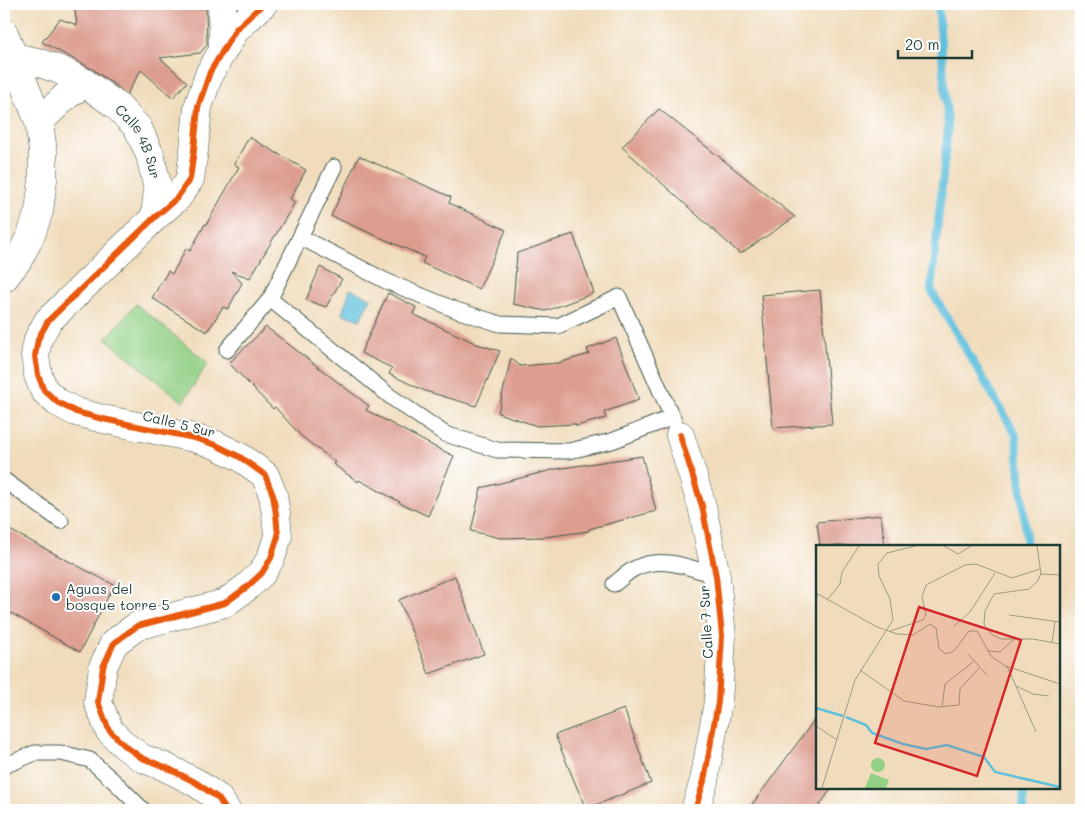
<svg xmlns="http://www.w3.org/2000/svg" width="1085" height="814" viewBox="0 0 1085 814" font-family="Mali,sans-serif">
  <rect width="100%" height="100%" fill="#fff"/>
  <filter id="ink" filterUnits="userSpaceOnUse"><feTurbulence type="fractalNoise" baseFrequency=".02" numOctaves="2"/><feDisplacementMap in="SourceGraphic" scale="10" xChannelSelector="R" yChannelSelector="G"/><feConvolveMatrix kernelMatrix="1 2 1 2 8 2 1 2 1" color-interpolation-filters="sRGB"/></filter>
  <filter id="wash" filterUnits="userSpaceOnUse"><feTurbulence type="fractalNoise" baseFrequency=".0096" numOctaves="4" result="noise"/><feDisplacementMap in="SourceGraphic" scale="20" xChannelSelector="R" yChannelSelector="G"/><feGaussianBlur stdDeviation="1.12" result="paint"/><feColorMatrix in="noise" values="0 0 0 0 0 0 0 0 0 0 0 0 0 0 0 0 0 1.4 0 .05"/><feComposite in="paint" operator="in"/></filter>
  <g filter="url(#wash)">
    <rect width="100%" height="100%" fill="#f0dcbc"/>
    <!-- green -->
    <path fill="#93d086" stroke="#59865d" d="M 136,304 L 208,363 L 183,402 L 106,339 Z"/>
    <!-- water -->
    <path fill="#5fc0dd" stroke="#3f7e88" d="M 350,289 L 371,298 L 360,320 L 342,314 Z"/>
    <g fill="none" stroke-linecap="round" stroke-linejoin="round">
      <!-- stream -->
      <path stroke="#5fc0dd" stroke-width="8" d="M 938,4 L 948,128 L 931,290 L 1016,435 L 1027,546
        M 1023,810 L 1024,788"/>
    </g>
    <g id="blocks">
      <!-- building -->
      <path fill="#dd9e91" d="M 74,4 L 182,4 L 182,10 L 206,8 L 207,45 L 200,53 L 160,58 L 187,82 L 173,98 L 141,70 L 127,94 L 94,70 L 42,42 L 60,19 L 77,25 Z
        M 659,109 L 795,217 L 740,254 L 622,147 Z
        M 249,137 L 306,170 L 290,199 L 295,202 L 250,278 L 231,271 L 242,283 L 228,309 L 223,307 L 207,332 L 152,298 L 168,271 L 172,274 L 186,249 L 190,251 L 205,224 L 206,225 L 239,167 L 234,164 Z
        M 359,156 L 451,197 L 449,203 L 506,230 L 479,289 L 422,263 L 425,257 L 331,216 Z
        M 573,234 L 594,293 L 546,311 L 513,304 L 517,253 Z
        M 320,267 L 342,279 L 326,307 L 306,300 Z
        M 820,290 L 832,424 L 773,428 L 761,295 Z
        M 388,293 L 416,307 L 413,314 L 477,344 L 500,351 L 476,406 L 425,391 L 389,374 L 392,368 L 361,353 Z
        M 266,327 L 369,406 L 366,410 L 435,447 L 454,456 L 428,516 L 400,503 L 400,502 L 359,480 L 358,482 L 333,464 L 335,462 L 301,436 L 275,407 L 273,409 L 229,363 Z
        M 616,338 L 639,400 L 604,412 L 606,418 L 576,426 L 575,424 L 537,426 L 498,413 L 511,358 L 520,366 L 558,363 L 589,354 L 587,349 Z
        M 642,456 L 656,511 L 589,529 L 589,531 L 545,537 L 500,538 L 471,531 L 481,488 L 556,469 Z
        M 881,515 L 885,546 L 820,546 L 817,522 Z
        M 4,527 L 114,585 L 80,652 L 4,609 Z
        M 455,576 L 484,654 L 429,674 L 399,600 Z
        M 624,709 L 651,783 L 586,809 L 555,735 Z
        M 818,715 L 818,788 L 832,788 L 816,810 L 748,810 Z"/>
    </g>
  </g>
  <g filter="url(#ink)">
    <use href="#blocks" fill-opacity="0" stroke="#3e5548" stroke-width="1"/>
    <g fill="none" stroke-linecap="round" stroke-linejoin="round">
      <defs>
        <path id="lane" d="M 300,237 L 386,281 L 456,310 L 500,324 L 558,326 L 619,297 L 680,435
          M 270,299 L 391,397 L 445,434 L 497,450 L 569,451 L 612,441 L 673,417
          M 227,350 L 270,299 L 334,167
          M 4,480 L 61,521
          M 614,584 C 621,579 628,571 636,568 C 662,555 691,568 716,576
          M 4,766 L 35,753 L 61,753 L 90,760 L 117,784 L 143,810"/>
        <g id="street">
          <path d="M 222,4 L 223,50"/>
          <path id="s1" d="M 14,57 L 37,62 L 60,70 L 85,83 L 117,106 L 138,128 L 150,155 L 158,189 L 155,217"/>
          <path d="M 39,122 L 66,96 L 85,83"/>
          <path d="M 680,435 L 702,506 L 716,576 L 722,636 L 718,702 L 704,781 L 695,810"/>
          <path d="M 226,810 L 218,798 L 195,782 L 165,767 L 142,758 L 125,746 L 109,730 L 98,702 L 103,667 L 114,643 L 137,626 L 225,603 L 247,587 L 262,573 L 271,558 L 278,536 L 276,514 L 273,495 L 265,475 L 240,457 L 216,445 L 194,438 L 103,419 L 76,412 L 57,402 L 44,390 L 38,375 L 35,356 L 38,339 L 48,321 L 155,217 L 177,198 L 190,179 L 194,150 L 198,107 L 210,72 L 236,29 L 263,4"/>
        </g>
        <path id="secondary" d="M 4,33 L 39,122 L 43,152 L 43,180 L 39,211 L 31,235 L 18,260 L 4,278"/>
      </defs>
      <!-- lane casing -->
      <use href="#lane" stroke="#3e5548" stroke-width="17"/>
      <!-- street casing -->
      <use href="#street" stroke="#3e5548" stroke-width="29"/>
      <!-- secondary casing -->
      <use href="#secondary" stroke="#3e5548" stroke-width="29"/>
      <!-- lane -->
      <use href="#lane" stroke="#fff" stroke-width="15"/>
      <!-- street -->
      <use href="#street" stroke="#fff" stroke-width="28"/>
      <!-- secondary -->
      <use href="#secondary" stroke="#fff" stroke-width="28"/>
      <defs>
        <path id="cycleway" d="M 680,435 L 702,506 L 716,576 L 722,636 L 718,702 L 704,781 L 695,810
          M 226,810 L 218,798 L 195,782 L 165,767 L 142,758 L 125,746 L 109,730 L 98,702 L 103,667 L 114,643 L 137,626 L 225,603 L 247,587 L 262,573 L 271,558 L 278,536 L 276,514 L 273,495 L 265,475 L 240,457 L 216,445 L 194,438 L 103,419 L 76,412 L 57,402 L 44,390 L 38,375 L 35,356 L 38,339 L 48,321 L 155,217 L 177,198 L 190,179 L 194,150 L 198,107 L 210,72 L 236,29 L 263,4"/>
      </defs>
      <!-- cycleway casing -->
      <use href="#cycleway" stroke="#fff" stroke-width="9"/>
      <!-- cycleway -->
      <use href="#cycleway" stroke="#e8590c" stroke-width="6"/>
    </g>
  </g>
  <!-- markers -->
  <circle fill="#1f6fb2" stroke="#fff" stroke-width="2" cx="56" cy="597" r="5"/>
  <g text-anchor="middle" stroke-width="4" stroke-linejoin="round" paint-order="stroke">
    <!-- street labels -->
    <g font-size="14" fill="#1f3d34" stroke="#fff">
      <text dy="5" stroke="none"><textPath href="#s1" startOffset="158">Calle 4B Sur</textPath></text>
      <text transform="translate(179 424) rotate(14)" y="5">Calle 5 Sur</text>
      <text transform="translate(706 622) rotate(-93)" y="5">Calle 7 Sur</text>
    </g>
    <!-- poi labels -->
    <g font-size="14" fill="#1f3d34" stroke="#fff" text-anchor="start">
      <text x="66" y="594">Aguas del<tspan x="66" dy="16">bosque torre 5</tspan></text>
    </g>
  </g>
  <!-- overview -->
  <g transform="translate(816 545)">
    <rect width="244" height="244" fill="#f0dcbc"/>
    <path d="M55 220a7 7 0 1 1 14 0a7 7 0 1 1-14 0ZM 55,228 L 73,235 L 70,243 L 49,243 Z" fill="#93d086"/>
    <path fill="none" stroke="#5fc0dd" stroke-width="2.5" d="M 0,163 L 27,171M 30,172 L 50,180 L 56,188 L 87,199 L 110,204 L 131,200 L 168,212 L 179,227 L 244,242"/>
    <path fill="none" stroke="#9c9c86" stroke-width="1" d="M 128,1 L 142,9 L 155,1M 221,1 L 225,29 L 221,37 L 213,44 L 178,49 L 169,66 L 168,79 L 175,89 L 185,94 L 217,94 L 244,99M 225,29 L 244,30M 0,48 L 61,82 L 81,89 L 97,90 L 114,79 L 120,83 L 123,104 L 130,109 L 138,106 L 153,86 L 161,86 L 175,111 L 192,123 L 220,187M 12,54 L 24,39 L 26,27 L 43,1M 0,63 L 1,48M 193,70 L 244,77M 138,81 L 154,67 L 179,28M 74,86 L 107,75 L 110,69 L 106,52 L 110,40 L 149,20 L 160,19 L 196,33 L 224,24M 236,98 L 239,77M 172,106 L 184,107 L 198,94M 152,109 L 171,130M 190,121 L 244,139M 44,125 L 88,156 L 123,162 L 143,160 L 144,144 L 163,123M 200,141 L 217,149 L 233,151M 126,162 L 129,139 L 157,117M 0,181 L 21,195M 6,243 L 39,135 L 77,75 L 74,54 L 63,31 L 62,19 L 71,8 L 99,1"/>
    <path fill="#d62828" fill-opacity="0.15" stroke="#d62828" stroke-width="2.5" d="M 103,62 L 205,95 L 161,231 L 59,198 Z"/>
    <rect width="244" height="244" fill="none" stroke="#1f3d34" stroke-width="2.5"/>
  </g>
  <!-- margin -->
  <rect width="1085" height="814" fill="none" stroke="#fff" stroke-width="20"/>
  <!-- scale -->
  <path d="M898 50v8h74v-8" fill="none" stroke="#1f3d34" stroke-width="2.5"/>
  <text x="905" y="50" font-size="15" fill="#1f3d34" stroke="#ffffff" stroke-width="4" paint-order="stroke">20 m</text>
</svg>
